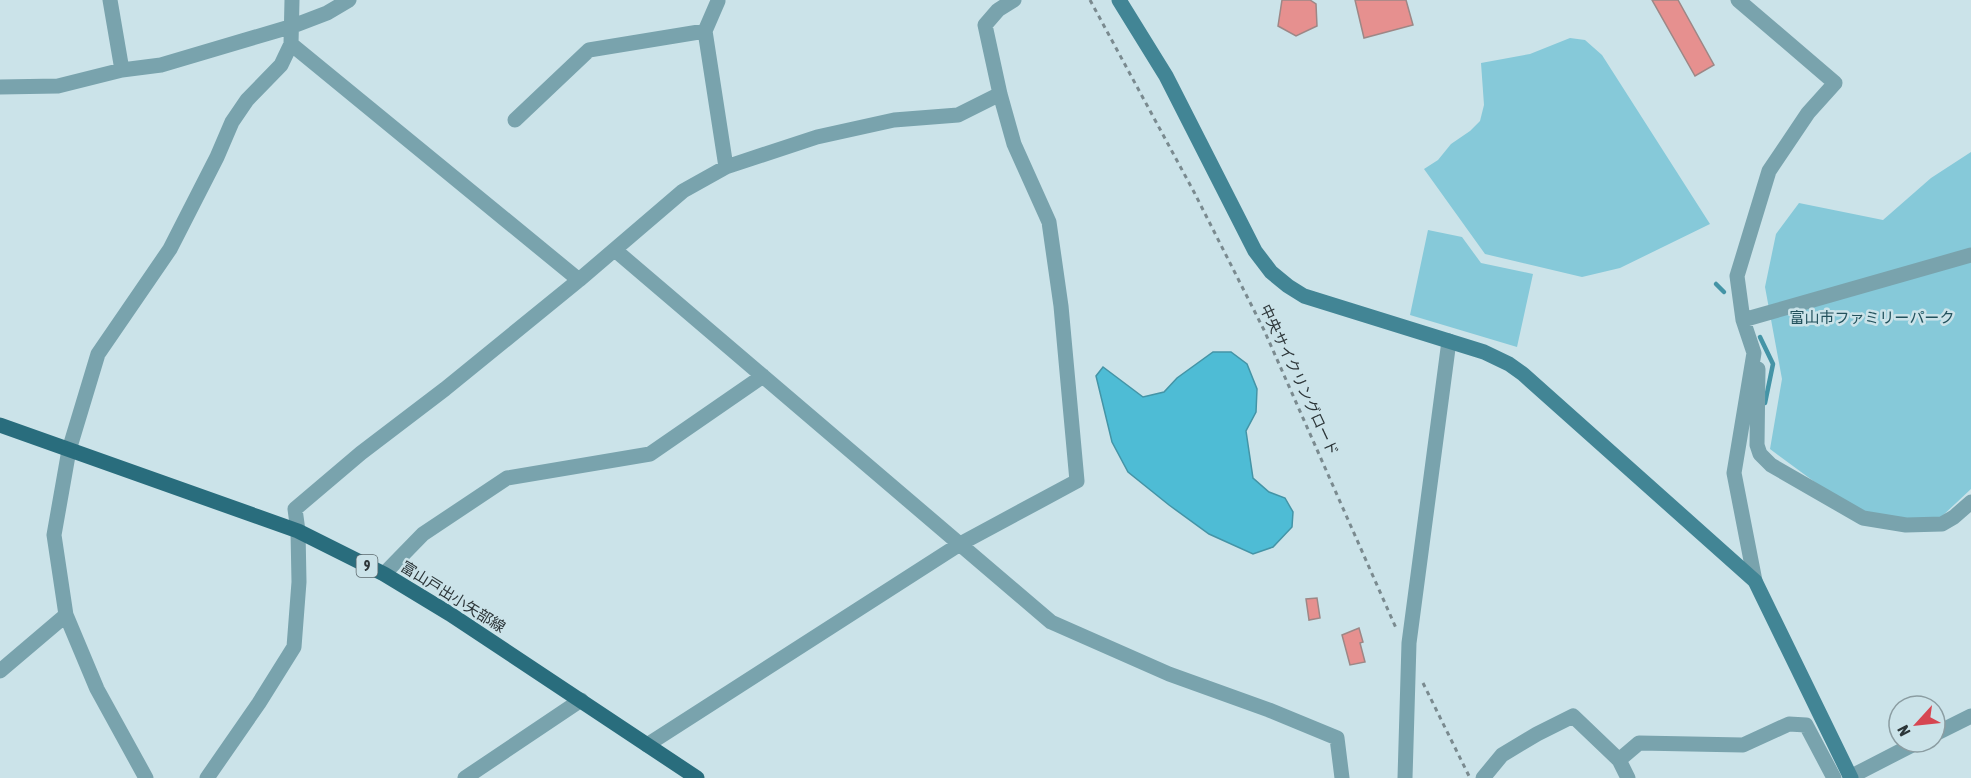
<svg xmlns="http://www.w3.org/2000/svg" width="1971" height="778" viewBox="0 0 1971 778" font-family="'Asap Condensed','Noto Sans JP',sans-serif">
  <rect width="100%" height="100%" fill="#cbe3e9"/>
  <!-- green -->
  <path fill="#86c9d9" d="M 1570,38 L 1585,40 L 1602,55 L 1710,224 L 1620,268 L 1582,277 L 1485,254 L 1424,169 L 1438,160 L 1451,144 L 1470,131 L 1480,121 L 1484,105 L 1481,63 L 1530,54 Z
    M 1971,152 L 1971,489 L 1939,519 L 1902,524 L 1850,508 L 1770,449 L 1782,379 L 1765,287 L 1776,234 L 1799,203 L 1883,220 L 1931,178 Z
    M 1428,230 L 1462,237 L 1481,263 L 1533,274 L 1517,347 L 1410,315 Z"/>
  <!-- water -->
  <path fill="#4ebcd5" stroke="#4494a6" stroke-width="1.5" d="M 1213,352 L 1231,352 L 1247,364 L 1257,389 L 1256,412 L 1246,431 L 1253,478 L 1269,492 L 1285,498 L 1293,512 L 1292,527 L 1273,547 L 1253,554 L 1209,534 L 1169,505 L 1128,472 L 1112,442 L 1096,376 L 1103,367 L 1143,397 L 1164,392 L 1177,378 Z"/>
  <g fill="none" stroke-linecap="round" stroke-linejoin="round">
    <!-- stream -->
    <path stroke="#4494a6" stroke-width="4.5" d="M 1716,284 L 1724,292
      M 1760,337 L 1773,364 L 1765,403"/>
  </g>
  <!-- building -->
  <path fill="#e6908f" stroke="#9d8786" stroke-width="1.5" d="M 1282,0 L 1310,0 L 1316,4 L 1317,26 L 1296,36 L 1278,26 Z
    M 1355,0 L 1406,0 L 1413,25 L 1364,38 Z
    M 1652,0 L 1678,0 L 1714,65 L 1695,76 Z
    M 1317,598 L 1320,618 L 1309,620 L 1306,599 Z
    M 1359,628 L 1363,642 L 1360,643 L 1365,662 L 1350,665 L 1342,635 Z"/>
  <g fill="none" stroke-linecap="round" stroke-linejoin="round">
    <!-- path -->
    <path stroke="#7a8a8f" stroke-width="3" stroke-dasharray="4.5 4.5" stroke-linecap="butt" d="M 1090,0 L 1194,192 L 1264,330 L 1396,628
      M 1423,683 L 1469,776"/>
    <!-- street -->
    <path stroke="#79a3ad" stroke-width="15" d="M 110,0 L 122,70
      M 1738,0 L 1835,83 L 1808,113 L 1769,171 L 1737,276 L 1743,320 L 1754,353 L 1734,473 L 1755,581
      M 718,1 L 705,31 L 726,167
      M 291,44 L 579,280
      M 0,87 L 58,86 L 122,70 L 161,65 L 293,26 L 327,13 L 349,0
      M 515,120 L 589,50 L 705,31
      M 615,250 L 1051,622 L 1169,674 L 1269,710 L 1337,738 L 1342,778
      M 1743,320 L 1971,255
      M 1758,369 L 1757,445 L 1760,454 L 1771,465 L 1863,518 L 1906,525 L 1942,524 L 1954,517 L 1971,502
      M 384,574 L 423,534 L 507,478 L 650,454 L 763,376
      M 66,615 L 97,689 L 146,778
      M 0,671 L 66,615 L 54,535 L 69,450 L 98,354 L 170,249 L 217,157 L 232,122 L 247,100 L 281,65 L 291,44 L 292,0
      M 1935,734 L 1971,716
      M 647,745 L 960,544 L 1077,481 L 1061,306 L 1049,222 L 1014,144 L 1000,94 L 985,25 L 998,10 L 1014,0
      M 1619,760 L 1628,778
      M 1850,777 L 1918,742
      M 207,778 L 259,703 L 294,647 L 299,582 L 298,531 L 295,509 L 361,453 L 445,389 L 579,280 L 683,191 L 726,167 L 817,137 L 894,120 L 958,115 L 1000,94
      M 465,778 L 581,700
      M 1405,778 L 1409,643 L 1449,341
      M 1483,778 L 1502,755 L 1537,734 L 1573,716 L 1619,760 L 1639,743 L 1743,745 L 1789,724 L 1806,725 L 1834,778"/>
    <!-- secondary -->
    <path stroke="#428595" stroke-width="15" d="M 1119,0 L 1166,76 L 1255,251 L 1271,272 L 1288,286 L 1304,296 L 1484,352 L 1509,364 L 1523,374 L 1755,581 L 1851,778"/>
    <!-- primary -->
    <path stroke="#296d7d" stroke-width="15" d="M 0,425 L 298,531 L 384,574 L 450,614 L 697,778"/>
  </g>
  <g text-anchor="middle" stroke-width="5" stroke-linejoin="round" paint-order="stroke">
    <!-- shield labels -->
    <rect fill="#cbe3e9" stroke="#5c696d" stroke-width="1.5" x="356.5" y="555" width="21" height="22" rx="4.5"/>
    <g font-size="14" font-weight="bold" fill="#2c3538">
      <text x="367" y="571">9</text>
    </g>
    <!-- park labels -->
    <g font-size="15" fill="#22515c" stroke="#cbe3e9">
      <text x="1872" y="323">富山市ファミリーパーク</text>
    </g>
    <!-- street labels -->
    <g font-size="15" fill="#2c3538" stroke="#cbe3e9">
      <text transform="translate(1299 380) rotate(65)" y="5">中央サイクリングロード</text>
      <text transform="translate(453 597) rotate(32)" y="5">富山戸出小矢部線</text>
    </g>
  </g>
  <!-- north arrow -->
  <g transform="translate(1917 724) rotate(243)"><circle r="28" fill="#cbe3e9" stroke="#8b9da2" stroke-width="1.5"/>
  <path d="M0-4.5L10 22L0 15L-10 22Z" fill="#d64651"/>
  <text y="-9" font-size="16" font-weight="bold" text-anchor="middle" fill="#2c3538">N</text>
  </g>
</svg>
